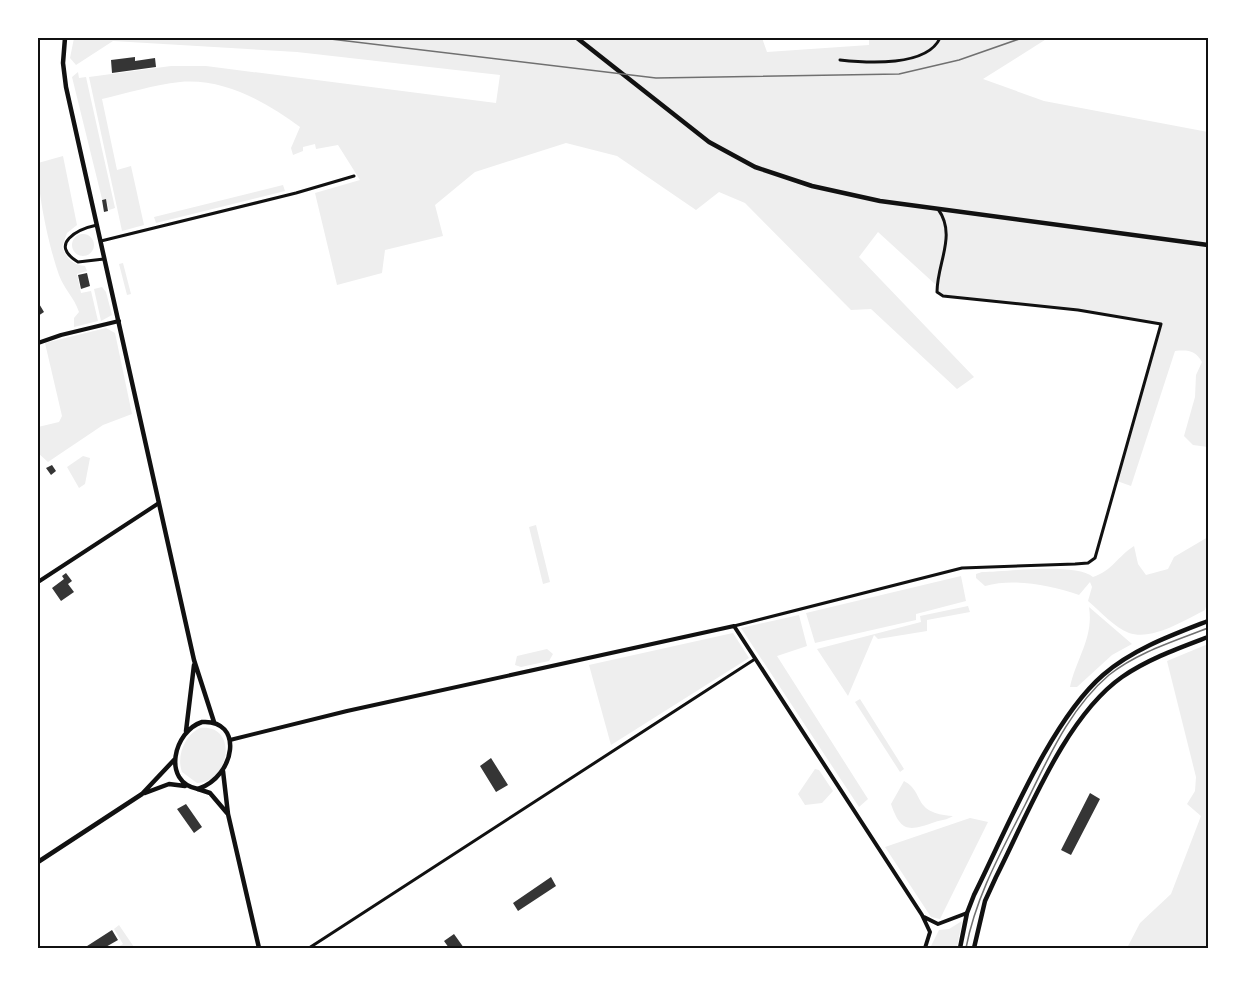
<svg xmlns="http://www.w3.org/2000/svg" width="1246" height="986" viewBox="0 0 1246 986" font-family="'Fira Sans Condensed',sans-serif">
  <rect width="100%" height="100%" fill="#fff"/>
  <!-- green -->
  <path fill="#eee" d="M 74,38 L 762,38 L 767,52 L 869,45 L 869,38 L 1048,38 L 983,79 L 1044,101 L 1208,132 L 1208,447 L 1193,445 L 1184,436 L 1195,397 L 1196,375 L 1202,362 C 1195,350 1188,350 1175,351 L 1131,486 L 1117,481 L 1161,325 L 1078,310 L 943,296 L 937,292 L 936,285 L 878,232 L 859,257 L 974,377 L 957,389 L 871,309 L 851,310 L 745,203 L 719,192 L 696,210 L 617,156 L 566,143 L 475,172 L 435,205 L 443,236 L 385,250 L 382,273 L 337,285 L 315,193 L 360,180 L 338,145 L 316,149 L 315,144 L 303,147 L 303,151 L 293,155 L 291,148 L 300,127 C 266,102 224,78 180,82 C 154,85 127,93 102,99 L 117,170 L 131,166 L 144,225 L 122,231 L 89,77 L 171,66 L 206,66 L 496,103 L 500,75 L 297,52 L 113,41 L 76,65 L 70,58 Z
    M 78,72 L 79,78 L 86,77 L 115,208 L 109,210 L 106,199 L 102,199 L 72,77 Z
    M 63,156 L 77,225 L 67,233 L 62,247 C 67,259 73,265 85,266 L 87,271 L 77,274 L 81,293 L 91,291 L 98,321 L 74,327 L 74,318 L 79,312 C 74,297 64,289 59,275 C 49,247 37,192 38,163 Z
    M 283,185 L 285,191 L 156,223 L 154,217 Z
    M72 245a11 11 0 1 1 22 0a11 11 0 1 1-22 0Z
    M 123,263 L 131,294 L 127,295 L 119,264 Z
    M 102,287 L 106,292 L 112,315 L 101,321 L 94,289 Z
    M 106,328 L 115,333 L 132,414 L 103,425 L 48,462 L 38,453 L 38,427 L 59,422 L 62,416 L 45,343 Z
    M 83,456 L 90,458 L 85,484 L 79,488 L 67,467 Z
    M 536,525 L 550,582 L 543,584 L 529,527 Z
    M 1208,537 L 1208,600 L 1205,610 C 1185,620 1152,641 1129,633 C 1115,628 1100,611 1088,601 L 1092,587 L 1090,582 L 1079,595 C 1050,585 1014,578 985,586 L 976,578 L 976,574 L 982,572 C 1007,572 1075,562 1093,577 C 1112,571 1118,556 1134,546 L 1138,564 L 1146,575 L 1168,569 L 1174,557 Z
    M 961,576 L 966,601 L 916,614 L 916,620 L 815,643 L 806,613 Z
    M 968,606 L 970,612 L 927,620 L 927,631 L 878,639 L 874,635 L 848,696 L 817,649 L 921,622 L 920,616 Z
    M 1089,607 L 1132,644 L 1112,655 L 1077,687 L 1070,687 C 1076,659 1094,637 1089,607 Z
    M 799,615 L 807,646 L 777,656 L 868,799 L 859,807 L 741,628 Z
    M 733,633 L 749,658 L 611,745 L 589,665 Z
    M 1208,644 L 1208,948 L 1127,948 L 1140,923 L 1171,894 L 1201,816 L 1187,804 L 1195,791 L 1196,777 L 1167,661 Z
    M 547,649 L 553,654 L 549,661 L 521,667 L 515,665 L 517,656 Z
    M 860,699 L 904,769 L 900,772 L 855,702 Z
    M 200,728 C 239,724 230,783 197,783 L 182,772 C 176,756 185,735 200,728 Z
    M 815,769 L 819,770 L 833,791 L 822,803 L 805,805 L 798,794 Z
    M 904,781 C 926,793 911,813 953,816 C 947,820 941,820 935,822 C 909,831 901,833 891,804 Z
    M 970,818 L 988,822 L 940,919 L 931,917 L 885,847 Z
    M 962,921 L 957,948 L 930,948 L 939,930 L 949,929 Z
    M 119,925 L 134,947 L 133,948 L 116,948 L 123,944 L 114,929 Z"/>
  <!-- building -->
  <path fill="#353535" d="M 135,57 L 135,61 L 155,58 L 156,67 L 112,73 L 111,60 Z
    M 106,199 L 108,211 L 104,212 L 102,200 Z
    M 87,273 L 90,286 L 81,289 L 78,275 Z
    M 38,302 L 44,312 L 38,316 Z
    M 52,465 L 56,471 L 51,475 L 46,468 Z
    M 66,573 L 72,581 L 68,584 L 74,592 L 61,601 L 52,588 L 64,579 L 62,576 Z
    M 491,758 L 508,785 L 496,792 L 480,766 Z
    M 1090,793 L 1100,799 L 1071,855 L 1061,850 Z
    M 186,804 L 202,827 L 194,833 L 177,809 Z
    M 551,877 L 556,886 L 518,911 L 513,903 Z
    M 112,930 L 118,940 L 104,948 L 84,948 Z
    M 454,934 L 464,948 L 449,948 L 444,941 Z"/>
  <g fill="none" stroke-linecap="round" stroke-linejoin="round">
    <!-- minor -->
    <path stroke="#111" stroke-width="3" d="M 840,60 C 867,63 927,67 940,38
      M 97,225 C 78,229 48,244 78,262 L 104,259
      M 101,241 L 296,193 L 354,176
      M 734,626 L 962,568 L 1075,564 L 1088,563 L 1095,558 L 1161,324 L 1078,310 L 943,296 L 937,292 C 937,263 957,235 938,209
      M 309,948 L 755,659"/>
    <!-- tertiary -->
    <path stroke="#111" stroke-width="4" d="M 38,343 L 61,335 L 119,321
      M 38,582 L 159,503
      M 230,740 L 347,711 L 734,626 L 922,915 L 930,932 L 925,948
      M 924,917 L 938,924 L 967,913"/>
    <!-- secondary -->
    <path stroke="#111" stroke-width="4.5" d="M 223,771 L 228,814 L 259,948
      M 198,789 L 210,793 L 227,813
      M 960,948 L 967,913 L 974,895 C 1006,831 1050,721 1103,675 C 1133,649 1172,635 1208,621
      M 974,948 L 985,901 L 996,877 C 1028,814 1065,717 1122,677 C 1148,659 1179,648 1208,637"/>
    <!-- primary -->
    <path stroke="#111" stroke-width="4.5" d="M 65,38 L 63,63 L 66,87 L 194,660 L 214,722
      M 577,38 L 709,142 L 755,167 L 812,186 L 880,201 L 1208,245
      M 202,722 C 244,719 236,776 198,789 C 161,782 174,731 202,722 Z
      M 186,731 L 194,665
      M 145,793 L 169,784 L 185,786
      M 38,862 L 142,794 L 174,760"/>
    <!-- tram -->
    <path stroke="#707070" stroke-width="1.5" d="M 966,948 C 976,896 1001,852 1025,805 C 1048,759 1069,709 1109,675 C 1138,652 1175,641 1208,628"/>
    <!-- rail -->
    <path stroke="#707070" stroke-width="1.5" d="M 322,38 L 656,78 L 899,74 L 959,60 L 1022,38"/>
  </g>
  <!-- border -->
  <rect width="1246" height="986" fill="none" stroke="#ffffff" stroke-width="78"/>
  <rect x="39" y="39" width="1168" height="908" fill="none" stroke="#111" stroke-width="2"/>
</svg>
